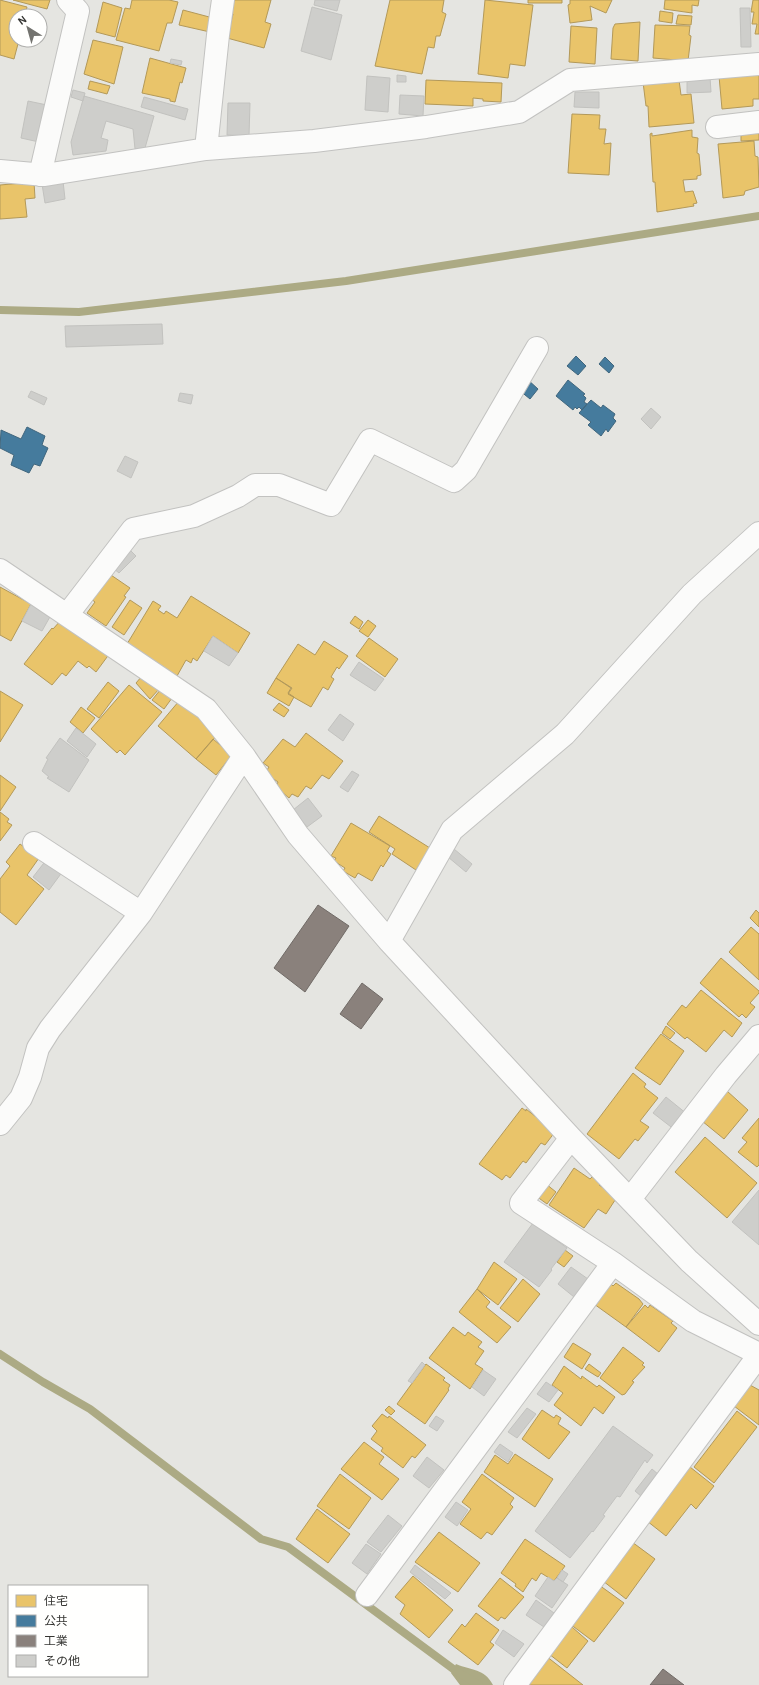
<svg xmlns="http://www.w3.org/2000/svg" width="759" height="1685" font-family="Karla,'Noto Sans JP',sans-serif">
<style>
.water{fill:#acaa84}
.homes{fill:#e9c46a;stroke:#b39959}
.public{fill:#457b9d;stroke:#40667d}
.industry{fill:#8a817c;stroke:#706a66}
.lines{fill:none;stroke-linecap:round;stroke-linejoin:round}
.stream{stroke:#acaa84;stroke-width:8}
.building{fill:#cececb;stroke:#c2c2bf}
.minor-casing{stroke:#c2c2c0;stroke-width:24}
.minor{stroke:#fbfbfa;stroke-width:22}
</style>
<rect width="100%" height="100%" fill="#e5e5e1"/>
<!-- water -->
<path class="water" d="M456,1664c16,7 28,4 37,21h-33l-9,-12z"/>
<!-- homes -->
<path class="homes" d="M0,0l27,7 -2,8 2,1h-11v24h3l-5,19 -14,-4z
M13,0h37l-3,9z
M132,0h37l9,2 -6,21h-5l-8,28 -43,-11 9,-32 5,1z
M233,0h38l-6,22 6,2 -7,24 -37,-10 6,-24 -3,-2z
M390,0h54l-2,12 4,2 -6,22h-4l-2,12 -6,-1 -6,27 -47,-8z
M485,0l48,5 -8,61 -15,-2 -2,14 -30,-4z
M528,0h34v3h-34z
M570,0h42l-6,13 -16,-7 2,14 -22,3 -2,-18 2,-1z
M665,0h34l-1,6 -6,-1v8l-28,-4z
M753,0h6v34h-4l2,-10h-5l2,-12h-3z
M103,2l19,6 -7,29 -19,-5z
M183,10l30,8 -3,14 -31,-7z
M660,11l13,2 -1,10 -13,-2z
M678,15l14,1 -1,9 -15,-1z
M640,22l-2,39 -27,-2 2,-31 2,-4z
M655,25l35,1 -1,9 2,1 -3,25 -35,-3z
M571,26l26,2 -2,36 -26,-2z
M93,40l30,7 -9,37 -30,-10z
M150,58l36,10 -4,15 -2,-1 -5,20 -5,-1v-2l-28,-6z
M759,72v27h-6v7l-31,3 -3,-33z
M426,80l76,3 -1,19 -18,-1v-2l-10,-1v8l-48,-2z
M679,80l2,15 10,-1 3,29 -45,4 -1,-21h-2l-3,-24z
M90,81l20,5 -3,8 -19,-5z
M572,114l28,1 -1,14h7l-2,15 7,-1 -2,32 -41,-2z
M759,129v11l-18,1v-10z
M692,130v7l6,1 -1,15 2,1 2,21 -4,1v3l-14,1 2,12 8,-1 4,12 -4,1 1,2 -37,6 -2,-30h-2l-3,-48 2,-1v3z
M754,141l1,15 3,1 1,30 -14,4 -1,4 -21,3 -5,-54z
M34,182l1,16 -10,1 2,18 -27,2v-34z
M108,573l22,15 -6,8 2,1 -20,29 -19,-13 8,-11 -5,-4z
M0,587l31,17 -20,37 -11,-6z
M191,596l59,37 -12,20 -25,-17 -16,25 -4,-3 -2,5 -5,-3 -9,16 -50,-32 26,-43 8,5 -3,4 6,4 2,-3 11,7z
M130,600l12,8 -18,27 -12,-8z
M355,616l8,6 -4,7 -9,-6z
M62,619l48,34 -14,19 -7,-6 -2,2 -9,-7 -12,15 -4,-3 -10,12 -28,-21 28,-36 1,1z
M368,620l8,6 -8,11 -9,-6z
M369,638l29,21 -13,18 -29,-21z
M324,641l24,15 -9,13 -2,-2 -6,10 3,2 -6,11 -5,-3 -12,20 -23,-13 4,-6 -16,-10 22,-34 17,11z
M142,676l18,12 -10,11 -14,-16z
M276,678l15,10 -3,5 6,4 -5,9 -22,-13z
M108,682l11,9 -20,27 -12,-9z
M129,685l33,27 -37,43 -5,-5 -3,3 -26,-24z
M161,689l11,9 -8,11 -12,-9z
M0,691l23,14 -23,37z
M179,701l39,33 -22,25 -38,-33z
M279,703l10,7 -5,7 -11,-7z
M81,707l14,11 -12,15 -13,-11z
M306,733l37,28 -14,18 -7,-4 -11,14 -5,-3 -8,11 -6,-3 -3,4 -13,-11 2,-5 -13,-9 4,-6 -6,-4 20,-24 12,8z
M213,739l19,16 -16,20 -20,-16z
M0,775l16,12 -16,24z
M0,812l9,7 -2,3 5,3 -12,16z
M379,816l51,32 -14,22 -24,-16 3,-5 -26,-17z
M351,823l39,23 -3,5 4,3 -8,13 -2,-2 -9,16 -14,-8 -3,5 -12,-7 2,-3 -11,-7 2,-3 -5,-2z
M20,844l19,14 -12,17 17,14 -28,36 -16,-13v-33l10,-13 -4,-4z
M756,910l3,3v14l-9,-9z
M751,927l8,7v46l-30,-28z
M721,958l38,33v2l-9,10 5,4 -9,11 -4,-4 -3,3 -39,-34z
M701,990l41,33 -10,14 -8,-7 -18,22 -19,-15 -2,2 -18,-15 15,-19 4,3z
M666,1026l9,7 -5,6 -8,-6z
M661,1034l23,17 -24,34 -25,-17z
M633,1073l13,11 -2,3 14,11 -18,23 9,6 -11,14 -3,-2 -16,20 -32,-25z
M727,1091l21,19 -24,29 -22,-18z
M522,1108l4,3v-2l29,23 -10,13 -4,-2 -15,20 -3,-2 -13,17 -4,-3 -4,5 -23,-16z
M759,1118v47l-2,2 -19,-15 9,-10 -5,-4z
M705,1137l52,46 -30,35 -52,-46z
M574,1168l16,11 2,-2 9,6 -2,2 18,12 -11,17 -8,-5 -14,19 -35,-23z
M546,1184l10,8 -9,12 -11,-8z
M565,1250l8,6 -9,11 -7,-5z
M494,1262l23,17 -19,26 -21,-16z
M523,1279l17,15 -22,28 -18,-14z
M610,1283l3,3 3,-3 23,16 4,5 -17,23 -32,-23z
M477,1289l13,13 -4,5 25,20 -14,16 -38,-31z
M645,1305l3,3 2,-3 23,16 -2,2 6,5 -18,24 -33,-25z
M453,1327l12,9 3,-4 14,10 -4,5 6,4 -9,13 8,5 -13,20 -41,-31z
M573,1343l18,11 -9,15 -18,-12z
M623,1347l21,16 -2,2 3,2 -13,14 2,1 -9,12 -3,1 -22,-17z
M426,1364l19,14 -2,2 7,5 -2,4 1,1 -24,34 -28,-20z
M589,1364l12,9 -3,4 -13,-8z
M564,1366l17,13 1,-3 15,11 2,-2 16,12 -12,17 -9,-7 -13,19 -27,-21 9,-12 -11,-8z
M750,1385l9,5v35l-25,-19z
M389,1406l6,5 -4,4 -6,-5z
M542,1410l12,8 2,-3 5,3 -3,6 12,8 -21,27 -27,-20z
M737,1411l20,16 -43,56 -20,-16z
M382,1414l6,4 1,-2 37,29 -11,13 -3,-2 -9,12 -22,-17 2,-3 -12,-9 6,-8 -5,-5z
M364,1442l20,15 -5,7 20,15 -17,21 -41,-31z
M515,1454l38,25 -18,28 -51,-35 11,-17 13,9z
M690,1467l24,19 -18,23 -5,-5 -25,32 -19,-15z
M340,1474l31,24 -22,31 -32,-23z
M482,1474l32,24 -4,6 3,3 -21,28 -5,-3 -6,7 -21,-15 11,-15 -9,-7z
M317,1509l33,25 -22,29 -32,-24z
M439,1532l41,31 -22,29 -43,-30z
M525,1539l40,27 -11,15 -13,-8 -5,8 -4,-3 -9,14 -8,-6 1,-2 -15,-11z
M632,1542l23,17 -29,40 -23,-18z
M413,1576l40,34 -24,28 -29,-24 5,-9 -10,-8z
M500,1578l24,19 -19,22 -4,-2 -3,4 -20,-15z
M599,1585l25,18 -30,39 -24,-18z
M476,1613l23,17 -9,12 4,3 -16,20 -30,-23 14,-18 3,3z
M572,1627l16,14 -21,27 -18,-14z
M546,1656l37,29h-59z"/>
<!-- public -->
<path class="public" d="M576,356l10,10 -8,9 -11,-9z
M605,357l9,9 -5,7 -10,-9z
M527,379l11,10 -8,10 -11,-9z
M568,380l17,14 -2,1 3,3 -2,4 3,2 -5,6 -3,-3 -2,2 -2,-2 -2,3 -17,-14z
M591,400l10,8 2,-3 12,9 -2,4 3,3 -8,11 -2,-3 -5,7 -13,-11 3,-3 -12,-9z
M27,427l18,9 -3,9 6,3 -8,18 -6,-2 -5,9 -18,-8 3,-10 -14,-7 1,-18 20,9z"/>
<!-- industry -->
<path class="industry" d="M318,905l31,21 -44,66 -31,-24z
M362,983l21,16 -22,30 -21,-15z
M663,1669l21,16h-34z"/>
<g class="lines">
<!-- stream -->
<path class="stream" d="M0,310l79,2 267,-31 413,-65
M0,1354l43,28 47,27 171,130 27,8 168,124 23,14"/>
</g>
<!-- building -->
<path class="building" d="M315,0h25l-3,11 -23,-6z
M312,7l30,8 -11,45 -30,-9z
M740,8h10l1,39h-10z
M171,59l11,2 -1,4 -11,-2z
M397,75l9,1v6h-9z
M367,76l23,2 -2,34 -23,-2z
M710,77l1,15 -24,1v-14z
M73,90l12,3 -2,8 -12,-4z
M575,92h24v16l-25,-1z
M400,95l24,1 -1,20 -24,-2z
M84,96l70,20 -9,32 -10,1 -2,-20 -27,-8 -5,17 7,2 -2,11 -33,4 -2,-13z
M144,97l44,12 -3,11 -44,-13z
M28,101l19,4 -8,37 -18,-4z
M228,103h22l-1,33 -22,-1z
M63,181l2,18 -20,4 -3,-19z
M162,324l1,20 -97,3 -1,-21z
M31,391l16,7 -3,7 -16,-8z
M180,393l13,2 -2,9 -13,-3z
M651,408l10,9 -10,12 -10,-10z
M125,456l13,6 -7,16 -14,-7z
M130,550l6,6 -17,17 -6,-5z
M31,604l20,11 -9,16 -20,-10z
M213,636l25,17 -9,13 -25,-15z
M359,662l25,17 -9,12 -25,-16z
M340,714l14,10 -11,17 -15,-11z
M76,728l20,16 -9,13 -20,-16z
M60,738l29,22 -20,32 -22,-14 2,-1 -7,-6 6,-12 -2,-1z
M352,771l7,4 -11,17 -8,-5z
M308,798l14,18 -15,11 -14,-17z
M454,849l18,15 -6,8 -18,-15z
M47,859l16,12 -14,19 -16,-13z
M666,1097l21,17 -12,16 -22,-17z
M759,1190v55l-27,-23z
M533,1223l34,25 -16,21 1,1 -13,17 -35,-25z
M571,1267l17,12 -14,18 -16,-13z
M422,1362l3,3 -13,18 -4,-2z
M483,1370l13,9 -12,17 -12,-9z
M546,1382l12,8 -9,12 -12,-8z
M527,1408l9,6 -19,24 -9,-6z
M436,1416l8,5 -7,10 -8,-5z
M613,1426l40,29 -6,8 -2,-3 -25,37 -3,-1 -14,19 2,1 -12,16 -1,-1 -22,27 -35,-27z
M500,1444l13,9 -5,9 -14,-10z
M427,1457l17,13 -15,18 -16,-12z
M652,1469l7,6 -17,22 -7,-6z
M456,1502l12,8 -11,16 -12,-9z
M388,1515l14,11 -21,26 -14,-10z
M366,1544l15,10 -14,20 -15,-11z
M415,1565l36,28 -6,6 -35,-27z
M562,1570l6,4 -5,8 -6,-4z
M548,1577l6,4 3,-3 11,7 -16,23 -17,-12z
M536,1600l18,13 -10,14 -18,-12z
M503,1630l21,14 -10,13 -19,-14z"/>
<g class="lines">
<!-- minor casing -->
<g class="minor-casing">
<path id="minor" d="M717,127l42,-5
M206,149l12,-114 5,-35
M0,171l45,4 161,-26 108,-8 112,-14 93,-15 51,-32 189,-16
M40,175l38,-164 -10,-11
M0,570l206,139 38,47 54,79 91,106 182,197 118,123 70,63
M67,615l66,-86 61,-13 44,-20 17,-11h24l52,20 39,-65 84,41 12,-11 71,-122
M34,843l107,70
M389,941l63,-111 113,-96 127,-140 67,-61
M0,1124l21,-26 9,-21 8,-29 12,-19 91,-116 103,-157
M571,1138l-50,65 92,60 80,58 66,33
M630,1199l96,-124 33,-39
M367,1595l246,-332
M515,1685l244,-330"/>
</g>
<!-- minor -->
<use href="#minor" class="minor"/>
</g>
<!-- legend -->
<rect x="8" y="1585" width="140" height="92" fill="#fffffe" stroke="#aeaeac"/>
<rect x="16" y="1595" width="20" height="12" fill="#e9c46a" stroke="#aeaeac"/>
<text x="44" y="1605" font-size="12" fill="#353532">住宅</text>
<rect x="16" y="1615" width="20" height="12" fill="#457b9d" stroke="#aeaeac"/>
<text x="44" y="1625" font-size="12" fill="#353532">公共</text>
<rect x="16" y="1635" width="20" height="12" fill="#8a817c" stroke="#aeaeac"/>
<text x="44" y="1645" font-size="12" fill="#353532">工業</text>
<rect x="16" y="1655" width="20" height="12" fill="#cececb" stroke="#aeaeac"/>
<text x="44" y="1665" font-size="12" fill="#353532">その他</text>
<!-- north arrow -->
<g transform="translate(28 28) rotate(323)"><circle r="19" fill="#fffffe" stroke="#aeaeac"/>
<path d="M0-3L7 15L0 10L-7 15Z" fill="#73736f"/>
<text y="-6" font-size="11" font-weight="bold" text-anchor="middle" fill="#353532">N</text>
</g>
</svg>
